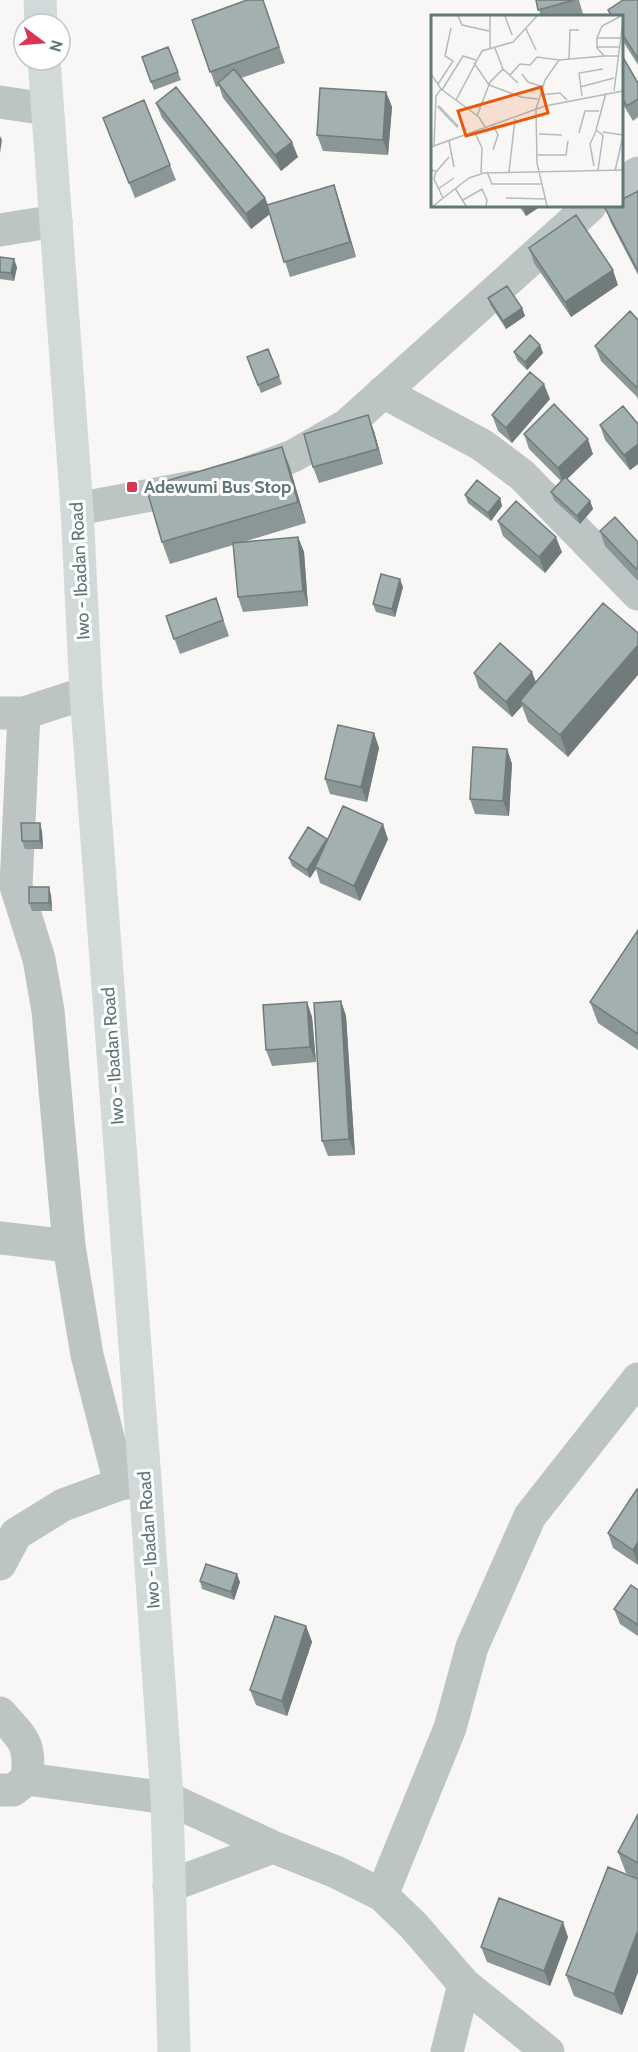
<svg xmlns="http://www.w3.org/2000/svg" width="638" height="2052" font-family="Cabin,sans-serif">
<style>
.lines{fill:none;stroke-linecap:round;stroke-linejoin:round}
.minor{stroke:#bcc4c4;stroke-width:33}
.major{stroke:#d2d9d9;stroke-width:33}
.wall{fill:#8b9797}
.shaded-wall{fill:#717b7b}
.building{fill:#a2b0b0;stroke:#717b7b;stroke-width:1.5}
.poi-dot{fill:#d73650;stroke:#fff;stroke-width:2}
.labels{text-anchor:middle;stroke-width:6;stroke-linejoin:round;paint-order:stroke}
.poi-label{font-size:18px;font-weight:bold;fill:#607878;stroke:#fff;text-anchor:start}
.street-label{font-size:18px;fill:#607878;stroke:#fff}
.inset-river{fill:none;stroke:#b4c4c3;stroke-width:3}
.inset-road{fill:none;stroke:#b2bcbc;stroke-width:1.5}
.view{fill:#e8590c;fill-opacity:0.15;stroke:#e8590c;stroke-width:3}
.inset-edge{fill:none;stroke:#607878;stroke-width:3}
</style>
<rect width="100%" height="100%" fill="#f8f7f5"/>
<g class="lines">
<!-- minor -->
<path class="minor" d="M0,102l47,7
M622,183l16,-10
M0,230l56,-9
M383,392l99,53 40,30 116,119
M245,474l48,-18 54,-31 243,-219
M77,509l116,-22
M0,713h24l62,-20
M24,713l-8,173 23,73 9,52 21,235 18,109 33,129
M0,1238l69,8
M0,1564l16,-30 47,-29 57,-21 21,-3
M0,1713c23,26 31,29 27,66l-14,11h-13
M27,1779l140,19 106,49 63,25 46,23 32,31 50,58 84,68
M169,1886l104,-39
M382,1895l68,-167 22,-81 58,-131 108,-137
M447,2052l17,-68"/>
<!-- major -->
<path class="major" d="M40,0l1,24
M44,60l33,449 9,184 59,787 22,318 7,254"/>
</g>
<!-- wall -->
<path class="wall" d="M263,0l22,63 -44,15 57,79 -17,14 -58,-73 -4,-12 -3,1 -24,-67z
M536,0h43l4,14 -8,2h-34z
M638,0v65l-17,-27v-22h-11l-2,-6z
M168,47l13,33 -27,10 -12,-33z
M621,54l17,29v34l-5,4 -12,-20z
M386,92l6,15 -4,48 -65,-4 -6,-16z
M156,103l109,95 3,7 71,-5 17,57 -66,20 -20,-63 -19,15 -89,-111z
M103,118l67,47 6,15 -41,18z
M638,191v84l-27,-52 -6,-15z
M519,206h22l-15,10z
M529,248l89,37 -47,32 -37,-54z
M0,257l17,10 -3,14 -14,-2z
M488,298l34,10 3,8 -19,13 -15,-23z
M638,320v80l-1,-3 -36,-36 -6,-15z
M540,345l3,8 -16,17 -10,-10 -3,-8z
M247,357l32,19 3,8 -21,9z
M550,399l-38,44 -14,-12 -6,-16z
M638,424v40l-8,6 -25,-30 -5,-15z
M374,431l9,33 -64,19 -6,-16z
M524,434l69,20 -26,25 23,22 3,8 -13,15 -26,-24 -3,-8 10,-11 -32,-32z
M282,447l8,21 16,55 -63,19 55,-5 6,15 4,54 -65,6 -5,-15 -5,-52 -63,19 -8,-22z
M465,495l35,3 2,8 -11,15 -23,-18z
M498,521l64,31 -17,21 -42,-37z
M600,531l38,11v39l-33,-35z
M403,587l-8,30 -19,-5 -3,-8z
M216,598l13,38 -49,18 -14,-38z
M603,603l-35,154 -40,-35 -6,-16 -10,11 -33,-29 -5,-15 62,9z
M374,733l5,15 -12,54 -37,-8 -5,-15z
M507,749l5,15 -3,52 -34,-2 -5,-15z
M42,831l1,18h-18l-3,-8z
M327,839h61l-28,62 -40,-18 -4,-14 -6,9 -18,-12 -3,-8z
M51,895l1,16h-20l-3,-8z
M638,930v120l-40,-27 -8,-21z
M341,1001l5,15 9,139 -27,1 -6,-15z
M307,1002l5,15 4,45 -44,4 -6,-16z
M638,1490v75l-25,-17 -5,-15z
M200,1581l40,1 -6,18 -32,-11z
M638,1590v46l-18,-12 -6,-15z
M306,1626l6,16 -25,74 -31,-11 -6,-15z
M638,1814v158l-16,43 -48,-19 -8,-21 68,-98 -8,-4 -8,-21z
M568,1937l-18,49 -63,-24 -6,-15z"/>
<!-- shaded-wall -->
<path class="shaded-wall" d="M386,92l6,15 -4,48 -5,-15z
M0,136l2,4 -2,13z
M292,142l6,15 -17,14 -6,-16z
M334,185l5,15 17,57 -6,-15z
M265,198l6,15 -20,16 -5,-15z
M523,206h18l-15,10z
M14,259l3,8 -3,14 -3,-8z
M613,270l5,15 -47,32 -6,-15z
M522,308l3,8 -19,13 -3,-8z
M540,345l3,8 -16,17 -2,-8z
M544,384l6,15 -38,44 -6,-15z
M368,415l6,16 9,33 -5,-15z
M588,439l5,15 -30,29 -5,-15z
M638,444v20l-8,6 -6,-15z
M282,447l8,21 16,55 -8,-21z
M500,498l2,8 -11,15 -3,-8z
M590,501l3,8 -13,15 -3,-8z
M298,537l6,15 4,54 -5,-15z
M556,537l6,15 -17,21 -6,-16z
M400,579l3,8 -8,30 -3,-8z
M638,645v30l-70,82 -8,-22z
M532,672l6,15 -18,14 2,5 -10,11 -6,-15z
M374,733l5,15 -12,54 -6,-15z
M507,749l5,15 -3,52 -6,-15z
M40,823l2,8 1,18 -3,-8z
M383,824l5,15 -28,62 -6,-15z
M327,839l3,8 -15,20 1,2 -6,9 -3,-8z
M49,887l2,8 1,16 -3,-8z
M341,1001l5,15 9,139 -6,-16z
M307,1002l5,15 4,45 -6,-15z
M638,1542v22l-5,-14z
M237,1574l3,8 -6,18 -3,-8z
M306,1626l6,16 -25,74 -5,-15z
M563,1922l5,15 -18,49 -6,-15z
M638,1930v42l-16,43 -8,-21z"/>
<!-- building -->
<path class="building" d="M247,0h16l16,47 -69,25 -18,-52z
M536,0h38l-36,10z
M623,0h15v59l-17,-27v-16h-9l-4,-6z
M168,47l10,25 -27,10 -9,-25z
M621,54l17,29v16l-11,7 -6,-10z
M234,69l58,73 -17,13 -57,-72z
M176,87l89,111 -19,16 -90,-111z
M320,88l66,4 -3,48 -66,-5z
M144,100l26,65 -41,18 -26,-65z
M334,185l16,57 -66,20 -17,-57z
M638,191v80l-33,-63 5,-2h11v-6z
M576,215l37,55 -48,32 -36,-54z
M0,257l14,2 -3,14 -11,-1z
M507,286l15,22 -19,13 -15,-23z
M630,311l8,9v65l-2,2 -41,-41z
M530,335l10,10 -15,17 -11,-10z
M268,349l11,27 -21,9 -11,-28z
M530,372l14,12 -38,44 -14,-13z
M554,404l34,35 -30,29 -34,-34z
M623,406l15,18v20l-14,11 -24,-30z
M368,415l10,34 -65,18 -9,-33z
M282,447l16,55 -136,40 -16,-55z
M565,477l25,24 -13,15 -26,-24z
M477,480l23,18 -12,15 -23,-18z
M516,501l40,36 -17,20 -41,-36z
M615,517l23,25v25l-2,2 -36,-38z
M298,537l5,54 -65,6 -5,-54z
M381,574l19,5 -8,30 -19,-5z
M216,598l7,22 -49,19 -8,-23z
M603,603l35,30v12l-78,90 -40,-34z
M500,643l32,29 -26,30 -32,-29z
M338,725l36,8 -13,54 -36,-8z
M473,747l34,2 -4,52 -33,-2z
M343,806l40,18 -29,62 -39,-19z
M21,823h19v18h-18z
M308,827l19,12 -20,31 -18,-12z
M29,887h20v16h-20z
M638,930v104l-48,-32z
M341,1001l8,138 -27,2 -8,-138z
M307,1002l3,45 -44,3 -3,-45z
M637,1489l1,1v52l-5,8 -25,-17z
M206,1564l31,10 -6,18 -31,-11z
M631,1585l7,5v35l-24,-16z
M275,1616l31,10 -24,75 -32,-11z
M638,1814v49l-20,-11z
M608,1867l30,12v51l-24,64 -48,-19z
M499,1898l64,24 -19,49 -63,-24z"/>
<!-- markers -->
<rect class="poi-dot" x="126" y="481" width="12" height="12" rx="3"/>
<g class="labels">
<!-- poi labels -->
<g class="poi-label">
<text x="144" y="493">Adewumi Bus Stop</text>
</g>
<!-- street labels -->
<g class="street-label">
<text transform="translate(80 571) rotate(-93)" y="6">Iwo - Ibadan Road</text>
<text transform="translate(113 1056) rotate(-94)" y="6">Iwo - Ibadan Road</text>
<text transform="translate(149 1540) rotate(-94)" y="6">Iwo - Ibadan Road</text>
</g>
</g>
<!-- overview -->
<g transform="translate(431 15)">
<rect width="192" height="192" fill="#f8f7f5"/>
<path class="inset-river" d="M7,91l20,21"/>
<path class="inset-road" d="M27,1l4,9 27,6M74,1l7,19M95,14l10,21M166,23h24M166,32h22M59,33v-32M188,41h-15l-7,-8v-10l5,-12 19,-10M138,44l1,-29h9M43,48l15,22 32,12 17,2M72,54l15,14M0,59l10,15 38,28 6,10M91,59l6,8 15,5M79,60l10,-11 10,1 7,-8 22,3 45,-4M7,69l15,-23 -8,-5 6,-28M149,72l34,-9M11,75l21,-34 13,4M183,76l9,-70M109,80l20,-2 7,7M151,81l-3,-23 24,-4M25,85l26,-49 31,-9 24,-26M46,101l13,-34 13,-13 -8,-21M62,110l5,10 -5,15M43,116l8,17 -1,25M172,117l20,3M148,118l6,-22h14M108,119l23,1M18,126l5,26M3,131l2,-50 5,-7M0,132l114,-41 78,-15M106,140h29l2,-14M163,151l-4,-22 6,-13M0,155l5,1 -2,8 9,19M167,155l5,-35 -7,-5 10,-37M184,156l8,-35M5,157l13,-15M56,157l5,12h49M78,157l6,-53M24,173l11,18M7,174l16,-11M75,183l39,1M32,185l19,-11 5,11 -1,6M2,191l36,-28 15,-5 139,-3M116,191l-10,-43 -1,-54 9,-29 14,-20"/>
<path class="view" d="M110,72l7,26 -82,23 -8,-25z"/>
<rect width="192" height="192" class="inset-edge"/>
</g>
<!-- north arrow -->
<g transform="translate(42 42) rotate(106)"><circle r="28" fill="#ffffff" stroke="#bfc9c9" stroke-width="1.5"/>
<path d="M0-4.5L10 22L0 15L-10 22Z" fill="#d73650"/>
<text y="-9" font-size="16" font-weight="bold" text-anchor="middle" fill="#607878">N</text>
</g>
</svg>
